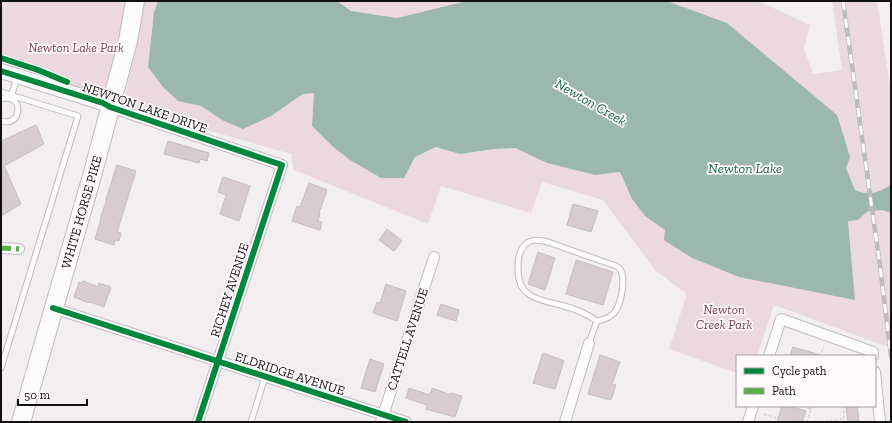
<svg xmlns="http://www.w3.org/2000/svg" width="892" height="423" font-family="'Zilla Slab',serif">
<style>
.green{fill:#ecd8df}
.water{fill:#9cb7ae}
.building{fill:#d7cdd1;stroke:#c2bec0}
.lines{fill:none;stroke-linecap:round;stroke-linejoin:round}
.lane-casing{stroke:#bfbbbd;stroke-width:7}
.street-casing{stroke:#bfbbbd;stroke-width:12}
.secondary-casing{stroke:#bfbbbd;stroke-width:16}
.highway-casing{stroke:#bfbbbd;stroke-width:20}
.path{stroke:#d5d4d5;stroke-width:1.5;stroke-dasharray:3 2;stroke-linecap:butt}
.lane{stroke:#fdfcfd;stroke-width:5}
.street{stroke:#fdfcfd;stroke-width:10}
.secondary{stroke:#fdfcfd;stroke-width:14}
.highway{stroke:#fdfcfd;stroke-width:18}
.rail-casing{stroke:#bdbcbc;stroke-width:4.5}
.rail{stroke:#fffbfc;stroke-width:3;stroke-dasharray:9;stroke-linecap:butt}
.quiet{stroke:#55b144;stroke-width:5;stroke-dasharray:10 5;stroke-linecap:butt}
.cycleway-casing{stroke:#fffbfc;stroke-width:8}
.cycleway{stroke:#00873e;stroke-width:6}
.labels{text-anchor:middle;stroke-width:3.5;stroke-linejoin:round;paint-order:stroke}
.park-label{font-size:13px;font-style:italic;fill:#763f56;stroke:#fffbfc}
.street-label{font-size:13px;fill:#131011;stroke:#fffbfc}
.water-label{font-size:14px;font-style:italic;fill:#176650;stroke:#fffbfc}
</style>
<rect width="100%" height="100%" fill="#f3eef0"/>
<!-- green -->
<path class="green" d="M1,1h134l-25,106 -109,-35z
M145,1h13l-4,11 -6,55 30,34 23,5 21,14 49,-4 32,-22 11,-1 -2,33 20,20 18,14 54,18 11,-21 21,-10 24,7 34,-5 21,-1 32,15 48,12 25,-3 12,27 13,17 20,14 190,69 -7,-78 10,-1 10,-9 14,-1 9,3v135l-117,-43 -17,51h-20v17l-68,-24 18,-55 -31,-23 -53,-71 -61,-18 -11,31 -90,-27 -13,38 -134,-54 -3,-16 -168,-48z
M337,1h130l-70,17 -46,-7z
M667,1h91l52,24 -6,23 9,26 29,-4 -10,-69h45l14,92v92c-14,8 -21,11 -36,5l-9,-22 -118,-145z"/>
<!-- water -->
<path class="water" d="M158,1h179l14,10 46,7 70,-17h200l60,22 110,92 13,42 -4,11 9,22c15,6 22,3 36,-5v28l-9,-3 -14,1 -10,9 -10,1 7,79 -116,-23 -47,-19 -28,-18 1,-10 -20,-14 -13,-17 -12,-27 -25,3 -48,-12 -32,-15 -21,1 -34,5 -24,-7 -21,10 -11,21h-23l-31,-18 -18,-14 -20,-20 2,-33 -11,1 -32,22 -28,13 -21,-9 -21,-14 -23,-5 -15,-14 -15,-20 6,-55z"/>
<!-- building -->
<path class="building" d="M36,125l8,19 -40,22 17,38 -20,12v-75z
M168,141l41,12 -2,8 -7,-2 -1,4 -35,-9z
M117,165l19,6 -19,61 4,1 -2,8 -4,-1 -1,5 -19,-6 6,-20h-1l7,-20h-1z
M223,177l27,9 -11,35 -19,-7 6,-19 -8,-3z
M309,183l18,7 -8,23h1l-2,8 4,1 -2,8 -28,-9 5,-15 3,1z
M573,204l25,7 -7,21 -24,-7z
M387,229l15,12 -8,10 -15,-11z
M538,252l17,6 -10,32 -17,-6z
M576,260l37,12 -10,33 -37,-11z
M83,281l15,6 1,-4 12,4 -7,20 -14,-5 -1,1 -15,-6 5,-15 3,1z
M386,284l20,7 -9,30 -24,-8 4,-11 3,1z
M441,304l18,6 -3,11 -19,-6z
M793,347l24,7v2h-27z
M543,353l21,8 -9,28 -22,-6z
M600,355l20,7 -8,22 4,1 -5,15 -23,-6z
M370,359l14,5 -9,28 -14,-4z
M409,388l21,7 2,-7 19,7v-2l11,3 -7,21 -29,-8 1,-4 -21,-7z
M782,406h8l16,5 -4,11h-25z
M846,406h11l2,15 -11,1z"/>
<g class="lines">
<!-- lane casing -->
<g class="lane-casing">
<path id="lane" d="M1,92l77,24 -77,252
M11,97l6,-20
M1,99c23,-7 22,29 0,22
M589,343l8,-22c7,-1 12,-3 17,-8 7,-8 13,-36 5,-45 -2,-2 -6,-3 -9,-4l-62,-22c-9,-2 -19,-4 -25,5 -5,7 -5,15 -5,23 0,29 24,30 46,36 12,3 23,8 33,15
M251,422l14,-45"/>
</g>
<!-- street casing -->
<g class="street-casing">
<path id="street" d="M110,107l172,58 -84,257
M1,248l18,1
M53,308l353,114
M769,356l12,-37 92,33v4
M875,372l5,50
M381,422l53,-165
M565,422l24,-79
M748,422l5,-16"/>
</g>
<!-- secondary casing -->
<g class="secondary-casing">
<path id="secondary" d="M1,71l102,32 7,4"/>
</g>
<!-- highway casing -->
<g class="highway-casing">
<path id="highway" d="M21,422l71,-246 36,-135 7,-40"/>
</g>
<!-- path -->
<path class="path" d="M1,58l8,2
M818,356l3,-3 3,-6
M803,406l8,3
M764,414l25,8
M807,422l5,-16
M825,422l2,-1 17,-2 -1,-13"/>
<!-- lane -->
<use href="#lane" class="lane"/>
<!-- street -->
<use href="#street" class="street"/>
<!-- secondary -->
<use href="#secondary" class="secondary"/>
<!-- highway -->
<use href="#highway" class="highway"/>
<!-- rail casing -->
<g class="rail-casing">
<path id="rail" d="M843,1l37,265 11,90"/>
</g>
<!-- rail -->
<use href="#rail" class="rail"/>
<!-- quiet -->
<path class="quiet" d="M1,248l18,1"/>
<!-- cycleway casing -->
<g class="cycleway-casing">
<path id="cycleway" d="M1,58l37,12 29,12
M1,71l102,32 7,4 172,58 -84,257
M53,308l353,114"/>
</g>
<!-- cycleway -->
<use href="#cycleway" class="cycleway"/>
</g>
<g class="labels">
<!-- park labels -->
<g class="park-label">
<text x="76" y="52">Newton Lake Park</text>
<text x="724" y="314">Newton<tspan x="724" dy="15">Creek Park</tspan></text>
</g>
<!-- street labels -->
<g class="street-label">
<text transform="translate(145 107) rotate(19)" y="5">NEWTON LAKE DRIVE</text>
<text transform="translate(81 212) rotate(-74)" y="5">WHITE HORSE PIKE</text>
<text transform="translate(229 290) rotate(-72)" y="5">RICHEY AVENUE</text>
<text transform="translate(407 339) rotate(-72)" y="5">CATTELL AVENUE</text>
<text transform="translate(290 373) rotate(18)" y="5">ELDRIDGE AVENUE</text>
</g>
<!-- water labels -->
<g class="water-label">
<text transform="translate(591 102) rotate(30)" y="5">Newton Creek</text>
<text x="745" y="173">Newton Lake</text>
</g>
</g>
<!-- border -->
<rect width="892" height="423" fill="none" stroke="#131011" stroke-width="4"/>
<!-- legend -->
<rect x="736" y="355" width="140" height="52" fill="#fffbfc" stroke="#a19d9e"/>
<rect x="744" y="368" width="20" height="6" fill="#00873e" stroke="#a19d9e"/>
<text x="772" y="375" font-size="12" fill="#131011">Cycle path</text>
<rect x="744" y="388" width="20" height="6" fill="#55b144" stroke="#a19d9e"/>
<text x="772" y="395" font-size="12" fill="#131011">Path</text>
<!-- scale -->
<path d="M18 399v6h69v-6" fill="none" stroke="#131011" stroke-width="2"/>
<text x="24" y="399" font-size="12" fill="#131011" stroke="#fffbfc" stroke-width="3" paint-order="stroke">50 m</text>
</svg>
